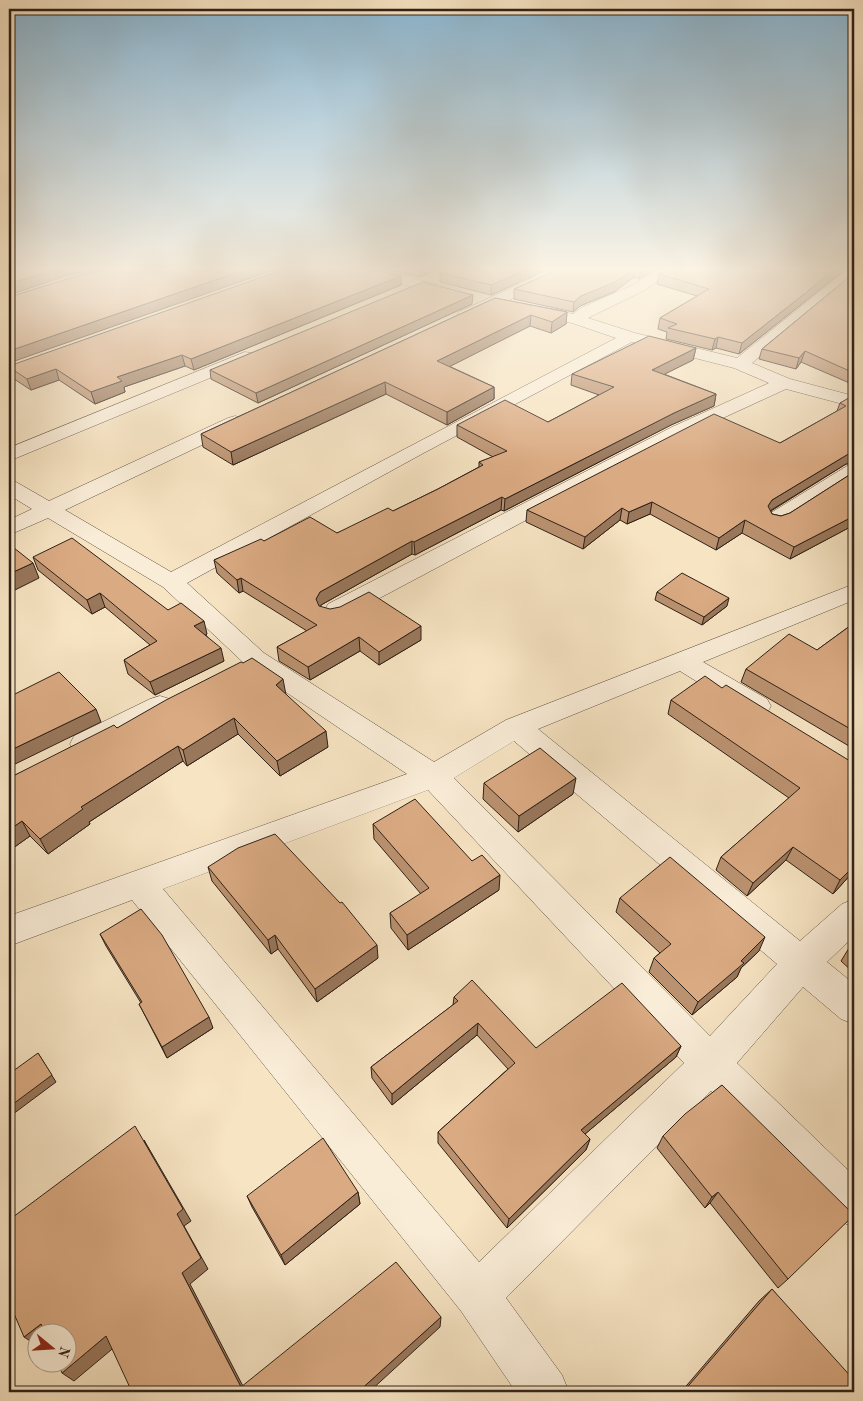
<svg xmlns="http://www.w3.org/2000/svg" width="863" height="1401" font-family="'Old Standard TT',serif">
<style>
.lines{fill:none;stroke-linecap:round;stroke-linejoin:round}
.street-casing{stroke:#605243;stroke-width:1}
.street{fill:#faedd8;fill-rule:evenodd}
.wall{fill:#bb9270;stroke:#2e2118}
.shaded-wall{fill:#99775b;stroke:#2e2118}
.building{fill:#daaa82;stroke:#2e2118}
</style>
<rect width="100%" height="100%" fill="#f7e4c3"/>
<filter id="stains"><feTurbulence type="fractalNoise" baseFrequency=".004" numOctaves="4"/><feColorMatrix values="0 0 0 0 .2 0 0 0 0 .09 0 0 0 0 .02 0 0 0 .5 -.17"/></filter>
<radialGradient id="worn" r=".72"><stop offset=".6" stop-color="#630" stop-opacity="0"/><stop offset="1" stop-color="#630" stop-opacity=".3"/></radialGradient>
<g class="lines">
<!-- street casing -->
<g class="street-casing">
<path id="street" d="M349,268h23l89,22 3,3 -3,3 -5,2 -105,-27z
M554,268h18l-2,3 -99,47h-12l-2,-3 2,-3z
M660,268h16l-31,22 -57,28 47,15 102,25 112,-90h5v10l-102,85 38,16 64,17v11l-68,-18 -100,46 -340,181 -9,2 -9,-2 -3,-6 3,-6 344,-177 97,-44 -35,-15 -102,-26 -212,113 -233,128 77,70 170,109 72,-42 348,-136v16l-151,62 64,37 4,7 -4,7 -10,3 -10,-3 -67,-42 -142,58 262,212 42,-37 12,-5v37l-27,26 27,22v40l-13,-5 -38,-32 -66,76 117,113v51l-15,-6 -128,-130 -205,207 56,77 7,17h-53l-55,-81 -329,-411 -123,46v-30l398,-142 -161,-109 -83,-78 -115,-69 -39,17v-15l23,-11 -23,-14v-15l7,2 33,19 179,-83 7,-2 7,2 3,4 -3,4 -177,84 106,62 445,-234 -44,-15 -48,-10 -2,-3 2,-3 6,-2 43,9 8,-6 54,-24zM514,741l263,223 -67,72 -256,-258zM428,790l256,273 -205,199 -316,-373z
M245,352l6,1 3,4 -3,4 -242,100v-13z
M854,464v15l-69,45 -8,2 -8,-2 -3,-5 3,-5 78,-48z
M160,696l10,3 4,7 -4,7 -76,39 -10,3 -10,-3 -4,-8 4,-8 76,-37z"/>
</g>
<!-- street -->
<use href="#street" class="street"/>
</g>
<!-- wall -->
<path class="wall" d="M379,268h61l-20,9z
M550,268l-59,27 -51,-13v-9z
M562,268h95l-18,11 -5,-2 -20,15 -34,14 -7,6 -59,-13v-10z
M847,268l-108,86 -23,-6 -4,2 -46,-11 1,-7 -9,-3 2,-11 37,-22 -40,-12 2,-10z
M854,273v112l-53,-23 -5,7 -37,-10 3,-10z
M401,285l-207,85 -9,-4 -61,21 1,5 -30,12 -36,-24 -28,10 -20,-13 -2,-7v-4z
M495,298l72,14 -1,12 -15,9 -21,-7 -81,40 45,21v12l-47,26 -61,-31 -153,71 -30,-18 -2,-13z
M472,304l-214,99 -47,-24 -1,-9z
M696,348l-3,12 -29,14 52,20 -2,12 -43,19 -167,86 -3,-1 -86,45 -3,-1 -91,51 -1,2 101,33 -42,25 -19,-14 -50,29 -31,-19 -2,-14 30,-16 -64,-40 -4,2 -22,-20 -3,-13 50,-19 73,-8 56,-22 45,-22 41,-22v-5l14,-5 -36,-20v-12l91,-3 51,-27 -28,-10 1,-11z
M854,396v67l-8,1 -75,47 1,3 9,2 9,-3 64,-41v53l-64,34 -48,-26 -26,17 -66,-36 -23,10 -7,-4 -37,29 -57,-27 1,-12 253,-67 57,-32 3,-8z
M33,557l135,53 39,24 -1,1 18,26 -69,34 -27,-21 -4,-14 26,-15 -45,-38 -13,7 -54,-44z
M657,592l70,14 -25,19 -47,-25z
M854,623v126l-113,-67 5,-13 71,-19z
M286,694l42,53 -48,29 -42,-42 -51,32 -4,-5 -94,61 1,2 -42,30 -18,-18 -21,15 4,-75 104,-48z
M671,700l183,62v109l-21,23 -47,-34 -39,36 -31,-26 5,-13 68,-59 -121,-84z
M484,783l89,11 -55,38 -35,-33z
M373,824l99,37 27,29 -91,60 -17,-22 -1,-15 31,-19 -47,-55z
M208,867l170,91 -61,44 -39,-53 -7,5 -59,-73z
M620,898l139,53 -18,17 -4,9 -45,38 -43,-43 5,-14 6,-5 -44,-41z
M100,934l113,94 -46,30 -28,-54 2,-1 -35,-57z
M854,943v30l-13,-12 8,-13z
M454,997l82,51 145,-2 -5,11 -91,77 5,5 -4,11 -79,78 -69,-85v-11l70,-63 -31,-34 -85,70 -20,-27 -1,-11 82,-62z
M722,1085l66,194 -10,9 -68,-85 -5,5 -48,-60 6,-12z
M358,1192l2,12 -75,61 -33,-58 -5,-11z
M772,1289l82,103h-173l78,-91z"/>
<!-- shaded-wall -->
<path class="shaded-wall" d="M60,268h48l-39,7 -60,20v-11z
M250,268h29l-270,95v-12z
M420,268h20l-20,9z
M530,268h20l-59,27v-10z
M636,268l-2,9 -20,15 -34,14 -7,6 1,-10 7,-6z
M643,268h14l-18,11 2,-10z
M837,268h10l-108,86 3,-11z
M401,276v9l-207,85 -3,-11z
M473,295l-1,9 -214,99 -2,-10z
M567,312l-1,12 -15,9 1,-11z
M531,315l-1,11 -93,47v-12z
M718,337l-2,11 -4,2 3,-11z
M696,348l-3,12 -44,22 3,-12z
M805,351l-4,11 -5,7 3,-11z
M182,355l3,11 -61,21 1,5 -30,12 -4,-12 26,-15z
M56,369l3,11 -28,10 -4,-11z
M385,382l1,12 -153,71 -2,-13z
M494,387v12l-47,26v-13z
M716,394l-2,12 -43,19 -167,86 1,-12 169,-86z
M854,452v11l-8,1 -78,48v-6l4,-6 78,-47z
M502,497l-1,13 -86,45 -1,-13z
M652,502l-2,12 -23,10 2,-12z
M622,508l-2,12 -37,29 2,-12z
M854,516v9l-64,34 4,-12z
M745,520l-3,13 -26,17 3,-12z
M412,541v13l-91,51 -4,7 -1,-13 4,-7z
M33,563l6,15 -30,15v-19z
M241,578l2,13 -4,2 -2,-13z
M100,593l5,14 -13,7 -5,-14z
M729,598l-2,8 -25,19 2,-8z
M204,621l3,13 -9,6 -4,-14z
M421,626v14l-42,25v-13z
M359,637l1,14 -50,29 -2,-13z
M221,648l3,13 -69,34 -5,-13z
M283,679l3,16 -10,-10z
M96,709l5,13 -92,45v-16z
M234,718l4,16 -51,32 -4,-16z
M326,731l2,16 -48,29 -3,-15z
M178,746l5,15 -94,61 1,2 -42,30 -8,-15 41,-32z
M576,778l-3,16 -55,38 1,-16z
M22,821l8,15 -21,15v-21z
M793,847l-7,13 -39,36 6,-13z
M854,866v5l-21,23 7,-14z
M500,875l-1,15 -91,60 -1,-15z
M275,935l3,14 -7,5 -3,-14z
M765,937l-6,14 -18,17 -4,9 -45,38 6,-13z
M377,945l1,13 -61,44 -2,-13z
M209,1017l4,11 -46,30 -5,-11z
M478,1023l-1,12 -85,70v-11z
M681,1046l-5,11 -98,83 3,-10z
M38,1053l18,29 -47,35v-10z
M590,1139l-4,11 -79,78 2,-9z
M144,1140l47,81 -7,5 24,43 -18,15 56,108 -5,-5 -59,-114 -5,-59z
M358,1192l2,12 -75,61 -4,-10z
M718,1192l-8,11 -5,5 7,-11z
M441,1317l-1,10 -71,65h-11z
M41,1324l12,9 -15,1v12l-14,-9z
M106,1336l11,9 -43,36 -12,-8z"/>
<!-- building -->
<path class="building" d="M9,268h51l-51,16z
M116,268h134l-241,83v-54l68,-21z
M288,268h80l33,8 -210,83 -9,-4 -65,22 5,4 -31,11 -35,-23 -29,10 -18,-12v-1z
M450,268h80l-39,17 -51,-12z
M562,268h81l-2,1 -5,-1 -21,14 -34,14 -7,6 -60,-13z
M669,268h168l-95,75 -24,-6 -3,2 -47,-11 9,-4 -17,-6 49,-29 -50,-15z
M854,273v100l-49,-22 -6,7 -37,-9z
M423,282l50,13 -217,98 -46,-23z
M495,298l72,14 -15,10 -21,-7 -94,46 57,26 -47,25 -62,-30 -154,70 -30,-18z
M649,336l47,12 -44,22 64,24 -42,19 -169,86 -3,-2 -88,45 -2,-1 -92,51 -4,7 3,7 11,3 10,-2 29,-15 52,34 -42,26 -20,-15 -51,30 -31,-20 40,-22 -76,-47 -4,2 -23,-20 47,-21 3,2 46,-24 27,16 51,-25 5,3 45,-22 45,-24 -4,-3 28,-11 -50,-26 48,-25 43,22 66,-35 -42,-13z
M852,396h2v56l-4,1 -78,47 -4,6 4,8 9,2 9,-3 64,-41v44l-60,31 -49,-27 -26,18 -67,-36 -23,10 -7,-4 -37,29 -58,-27 187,-96 66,29 66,-37 -6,-3z
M72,538l96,72 13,-7 23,18 -10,5 27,22 -71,34 -26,-22 33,-19 -57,-48 -13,7 -54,-43z
M9,544l24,19 -24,11z
M682,573l47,25 -25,19 -47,-25z
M854,623v108l-108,-62 43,-35 28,16z
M252,658l31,21 -7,6 50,46 -49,30 -43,-43 -51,32 -5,-4 -97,61 2,2 -43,30 -18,-18 -13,9v-53l4,-1 101,-51 3,3 49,-28 75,-38 2,1z
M59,672l37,37 -87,42v-54z
M705,676l17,12 4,-3 124,76 4,1v104l-14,14 -47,-33 -40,36 -32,-26 79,-69 -129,-88z
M540,748l36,30 -57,38 -35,-33z
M415,799l57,62 10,-6 18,20 -93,60 -17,-22 39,-25 -56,-64z
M275,834l65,69 2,-1 35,43 -62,44 -40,-54 -7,5 -60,-73 30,-19z
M670,857l95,80 -24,24 3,2 -46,39 -44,-44 17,-14 -51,-46z
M141,909l21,26 47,82 -47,30 -23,-43 3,-2 -42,-68z
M854,943v10l-5,-5z
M472,980l64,68 86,-65 59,63 -100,84 9,9 -81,80 -71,-87 77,-69 -37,-40 -86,71 -21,-27 87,-66 -4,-4z
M38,1053l14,22 -43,32v-33z
M722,1085l132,130 -66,64 -70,-87 -6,5 -49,-61 22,-22z
M135,1126l48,83 -6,5 24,44 -19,15 59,114 155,-125 45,55 -83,75h-226l-26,-56 -44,37 -4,-9h10v-30h-23l-4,-10 -17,13 -15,-35v-82z
M323,1138l35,54 -77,63 -34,-59z
M772,1289l82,91v12h-171z"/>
<!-- sky -->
<linearGradient id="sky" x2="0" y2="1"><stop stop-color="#8ab8d5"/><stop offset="0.58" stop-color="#fbf3e4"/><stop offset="1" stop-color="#fbf3e4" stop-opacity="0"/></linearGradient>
<rect width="863" height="464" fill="url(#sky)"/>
<!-- margin -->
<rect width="863" height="1401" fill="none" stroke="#f7e4c3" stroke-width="30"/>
<rect x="10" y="10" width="843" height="1381" fill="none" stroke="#2e2118" stroke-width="2.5"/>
<rect x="15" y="15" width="833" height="1371" fill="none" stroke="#2e2118"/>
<!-- north arrow -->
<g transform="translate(52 1348) rotate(108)"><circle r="24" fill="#faedd8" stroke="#a89b8b"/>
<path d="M0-4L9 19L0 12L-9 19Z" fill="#8f2418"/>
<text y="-8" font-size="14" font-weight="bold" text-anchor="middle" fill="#2e2118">N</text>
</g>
<rect width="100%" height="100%" filter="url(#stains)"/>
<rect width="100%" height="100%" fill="url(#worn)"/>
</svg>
